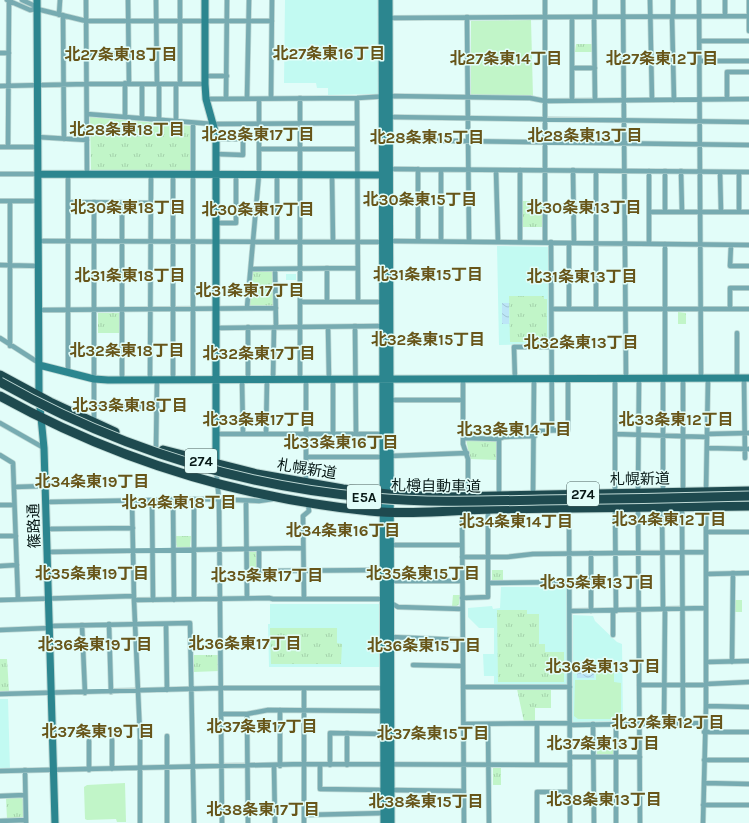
<svg xmlns="http://www.w3.org/2000/svg" width="749" height="823" font-family="Karla,'Noto Sans JP',sans-serif">
<style>
.built{fill:#c2faf2}
.green{fill:#c1f5c8}
.park{fill:url(#park-tufts)}
.water{fill:url(#water-waves)}
.lines{fill:none;stroke-linecap:round;stroke-linejoin:round}
.street-casing{stroke:#bfd9d5;stroke-width:6}
.secondary-casing{stroke:#bfd9d5;stroke-width:9}
.highway-casing{stroke:#bfd9d5;stroke-width:11}
.street{stroke:#77abb1;stroke-width:4.5}
.secondary{stroke:#2c868f;stroke-width:7}
.highway{stroke:#1e4a4f;stroke-width:9}
.highway-bridge-casing{stroke:#bfd9d5;stroke-width:11;stroke-linecap:butt}
.highway-bridge{stroke:#1e4a4f;stroke-width:9}
.labels{text-anchor:middle;stroke-width:3;stroke-linejoin:round;paint-order:stroke}
.shield{fill:#e2fdf9;stroke:#495d5b;stroke-width:1}
.shield-label{font-size:14px;font-weight:bold;fill:#081917}
.street-label{font-size:15px;fill:#081917;stroke:#e2fdf9}
.neighbourhood-label{font-size:16px;font-weight:bold;fill:#675519;stroke:#e2fdf9}
</style>
<defs>
<pattern id="park-tufts" width="24" height="20" patternUnits="userSpaceOnUse"><rect width="24" height="20" fill="#c1f5c8"/><path d="M3 7l-1-3M5 7V3M7 7l1-3M15 17l-1-3M17 17v-4M19 17l1-3" fill="none" stroke="#a4d1ab"/></pattern>
<pattern id="water-waves" width="16" height="10" patternUnits="userSpaceOnUse"><rect width="16" height="10" fill="#bce6f7"/><path d="M0 5q4-4 8 0t8 0" fill="none" stroke="#a0c5d3"/></pattern>
</defs>
<rect width="100%" height="100%" fill="#e2fdf9"/>
<!-- built -->
<path class="built" d="M285,0h94l-1,94 -50,1v-7h-11l-1,-5h-32z
M497,246l53,1v97l-51,1z
M286,274h10v6h-10z
M501,587h66v98l-73,-1v-8h-10l-1,-22h11v-26h-15l-11,-11v-9l24,-2 1,3 7,-1z
M270,604h110v63h-111l-1,-43h2z
M573,615l20,1 2,5 22,21 5,2 1,77 -50,1z
M0,699h8l2,71h-10z"/>
<!-- green -->
<path class="green" d="M531,20l2,77 -62,-1v-75z
M596,673h18v9l7,1v36h-43l-4,-3 1,-36h21z
M125,783l1,39h-9l-1,-3 -29,1 -2,-1 -1,-32 3,-2z"/>
<!-- park -->
<path class="park" d="M576,44h16v8h-17z
M90,117l102,9 -2,47 -99,-1z
M523,201h20v26h-20z
M274,270l1,35 -2,1h-24l3,-35z
M509,296h35v3h3v43h-37z
M678,312l8,1v11h-8z
M98,313h21v20h-21z
M466,439h31v21l-27,-1z
M175,536h16l-1,12h-13z
M249,552h9v19h-9z
M492,570h11v11h-11z
M453,595h7l-1,9 -2,2h-5z
M735,600h7v12h-7z
M497,610h30v4h12v30h6v8h19v30h-66z
M270,628h67v15l5,1 -1,20h-70z
M194,655h25v16l-25,1z
M0,659h7l2,32h-9z
M517,689h34v19h-16v14h-11z
M597,746l18,1 -1,8h-17z
M493,768h8v17h-8z
M20,797l3,2 1,18 -17,2 -1,-21z"/>
<!-- water -->
<path class="water" d="M502,303h7v21h-7z
M577,672h17v6h-17z"/>
<g class="lines">
<!-- street casing -->
<g class="street-casing">
<path id="street" d="M7,0l23,10 7,-1 49,12h186
M22,0l11,5 4,4
M86,0l1,174
M128,0l1,84
M156,0l1,84
M180,0v84
M595,0v17
M623,0l3,379
M650,0l2,100
M673,0v16
M699,0l2,379
M725,0v16
M749,0v31
M59,15l1,-15
M63,15l1,124
M672,16l2,84
M467,17l2,224
M572,17v83
M594,17l1,83
M387,18l362,-2
M700,41h49
M0,53h9
M87,54h42
M700,61h49
M572,68h23
M205,76h22
M159,84v36
M0,86l87,-2h118
M271,98l1,-98
M300,98v281
M357,98l1,204
M206,99l151,-1 32,-2 141,2 15,3 204,-2
M226,99l1,-99
M247,99l2,-99
M727,99v-27h22
M87,114l126,10 144,-1
M125,117v-34
M389,117l360,5
M142,118v-34
M176,121v-37
M37,137l50,3
M389,140l360,5
M0,147h38
M8,147l1,-146
M259,149h98
M216,154l27,1v-16h-27
M387,169l362,3
M496,170l2,72
M573,170l1,73
M596,171v138
M665,171v41
M681,171l1,41
M720,172l1,40
M739,172v40
M0,174h38
M68,174v198
M173,174v206
M277,174v68
M332,175l1,67
M0,201h38
M10,201v145
M68,202l83,1
M94,202v221
M122,203v177
M649,212h100
M215,223h21v-49
M39,241l344,1
M389,241l360,4
M418,241v-72
M441,241v-71
M520,242v-72
M545,242v-242
M551,242l1,188
M649,244v-73
M731,245l-1,21h19
M0,265l39,1
M327,268v34
M251,269l106,-1
M275,269l1,58
M301,302h82
M247,308l12,-134v-75
M552,309h197
M569,309v-66
M730,309v-21h19
M39,310l237,-2
M355,326l1,108
M248,327v53
M328,327l1,53
M216,328l167,-2
M737,333v46
M0,338l39,25
M744,378l1,80
M306,379v104
M463,379v65l5,15v37
M515,379l-1,-32h38
M665,379v-135
M150,380l1,-206
M193,380v-257
M242,380l1,54
M273,380l1,-53
M333,380v54
M389,400h74
M94,407h63
M0,423l44,25
M535,431l33,-1v-51
M216,434h167
M266,434l1,-54
M615,434l92,3
M707,434l42,-1
M463,438l36,1 5,-2 31,-1
M499,439v56
M156,448l1,-68
M707,448l42,1
M0,455l13,8 5,136
M390,456l77,-3
M306,457h77
M216,469l3,31 3,323
M14,487l32,-1
M706,492l2,-113
M638,493l1,-114
M663,493v-114
M683,493v-114
M615,494v-115
M533,495l1,-116
M194,499v100
M152,500l1,100
M173,500l1,100
M132,501l2,99 6,136v87
M246,501l1,97
M46,502l166,-3 47,2 14,-2
M0,505h14
M638,507l2,316
M662,507l1,102
M682,507l1,216
M569,508l1,315
M615,508l1,103
M488,509v74
M462,510l2,313
M47,529l86,-1
M707,532h42
M0,536h16
M390,545h72
M259,549v22l124,-1
M48,552l255,-4
M591,553v58
M462,557h45l26,-3 173,-2
M0,566l17,-1
M707,574l42,-1
M391,581h71
M462,598l26,-1v-14l81,-1
M304,599l-1,-83 6,-5 -1,-8
M0,600l134,-4
M134,600l135,-2 4,1h111l14,8 64,2
M570,611l136,-3
M613,611v24
M109,624l2,68
M166,624l1,66
M82,625l3,68
M50,626l140,-3 4,200
M0,630l50,-2
M391,637l71,3
M706,662l43,-1
M732,662l1,-89
M413,665l50,1
M706,684l43,-2
M639,685h67
M463,687h107
M304,688v135
M0,694l222,-6h163
M706,706l43,1
M280,710v56
M222,714h25l21,-4 116,1
M247,714l1,109
M664,723l1,-114
M464,724l106,-1
M488,724l1,99
M537,724v41
M593,724l1,99
M570,725l135,-2
M704,732h45
M89,741v29
M570,757h70
M704,760h45
M320,765v24l65,1
M330,765v-32l55,1
M347,765v-32
M274,766l1,57
M112,769v-29
M25,770l1,53
M0,771l303,-7 267,1
M704,783l45,1
M391,790l73,1
M0,796l25,-1
M703,805h46
M304,815l82,-2
M0,821l26,-1
M167,823v-87
M537,823v-31h33
M616,823v-99
M703,823l3,-117v-199"/>
</g>
<!-- secondary casing -->
<g class="secondary-casing">
<path id="secondary" d="M37,0l2,397 5,51 11,375
M205,0v84l1,15 10,36v329
M382,0l2,823
M389,0l2,823
M38,174l349,1
M39,365l55,14 14,1 641,-2"/>
</g>
<!-- highway casing -->
<g class="highway-casing">
<path id="highway" d="M0,375l50,27 65,30
M0,396c114,63 240,102 370,115 41,4 83,-1 124,-2 85,-1 170,-2 255,-3
M163,450l94,24 86,15 54,6 52,2 300,-6"/>
</g>
<!-- street -->
<use href="#street" class="street"/>
<!-- secondary -->
<use href="#secondary" class="secondary"/>
<!-- highway -->
<use href="#highway" class="highway"/>
<!-- highway-bridge casing -->
<g class="highway-bridge-casing">
<path id="highway-bridge" d="M0,382c115,65 242,105 374,116 55,5 111,3 166,2 70,-1 139,-2 209,-4"/>
</g>
<!-- highway-bridge -->
<use href="#highway-bridge" class="highway-bridge"/>
</g>
<g class="labels">
<!-- shield labels -->
<g class="shield">
<rect x="185" y="449" width="32" height="24" rx="3"/>
<rect x="567" y="482" width="32" height="24" rx="3"/>
<rect x="347" y="485" width="34" height="24" rx="3"/>
</g>
<g class="shield-label">
<text x="201" y="466">274</text>
<text x="583" y="499">274</text>
<text x="364" y="502">E5A</text>
</g>
<!-- street labels -->
<g class="street-label">
<text transform="translate(307 469) rotate(9)" y="5">札幌新道</text>
<text transform="translate(640 479) rotate(-1)" y="5">札幌新道</text>
<text transform="translate(436 486) rotate(1)" y="5">札樽自動車道</text>
<text transform="translate(34 526) rotate(-92)" y="5">篠路通</text>
</g>
<!-- neighbourhood labels -->
<g class="neighbourhood-label">
<text x="329" y="59">北27条東16丁目</text>
<text x="121" y="60">北27条東18丁目</text>
<text x="506" y="64">北27条東14丁目</text>
<text x="662" y="64">北27条東12丁目</text>
<text x="127" y="135">北28条東18丁目</text>
<text x="258" y="140">北28条東17丁目</text>
<text x="585" y="141">北28条東13丁目</text>
<text x="427" y="143">北28条東15丁目</text>
<text x="420" y="205">北30条東15丁目</text>
<text x="128" y="213">北30条東18丁目</text>
<text x="584" y="213">北30条東13丁目</text>
<text x="258" y="215">北30条東17丁目</text>
<text x="428" y="280">北31条東15丁目</text>
<text x="130" y="281">北31条東18丁目</text>
<text x="582" y="282">北31条東13丁目</text>
<text x="250" y="296">北31条東17丁目</text>
<text x="428" y="345">北32条東15丁目</text>
<text x="581" y="348">北32条東13丁目</text>
<text x="127" y="356">北32条東18丁目</text>
<text x="259" y="359">北32条東17丁目</text>
<text x="130" y="411">北33条東18丁目</text>
<text x="259" y="425">北33条東17丁目</text>
<text x="676" y="425">北33条東12丁目</text>
<text x="514" y="435">北33条東14丁目</text>
<text x="341" y="448">北33条東16丁目</text>
<text x="92" y="487">北34条東19丁目</text>
<text x="179" y="508">北34条東18丁目</text>
<text x="669" y="525">北34条東12丁目</text>
<text x="516" y="527">北34条東14丁目</text>
<text x="343" y="536">北34条東16丁目</text>
<text x="92" y="579">北35条東19丁目</text>
<text x="423" y="579">北35条東15丁目</text>
<text x="267" y="581">北35条東17丁目</text>
<text x="597" y="588">北35条東13丁目</text>
<text x="245" y="649">北36条東17丁目</text>
<text x="95" y="650">北36条東19丁目</text>
<text x="424" y="651">北36条東15丁目</text>
<text x="603" y="672">北36条東13丁目</text>
<text x="668" y="728">北37条東12丁目</text>
<text x="262" y="732">北37条東17丁目</text>
<text x="98" y="737">北37条東19丁目</text>
<text x="433" y="739">北37条東15丁目</text>
<text x="603" y="749">北37条東13丁目</text>
<text x="604" y="805">北38条東13丁目</text>
<text x="426" y="807">北38条東15丁目</text>
<text x="263" y="815">北38条東17丁目</text>
</g>
</g>
</svg>
